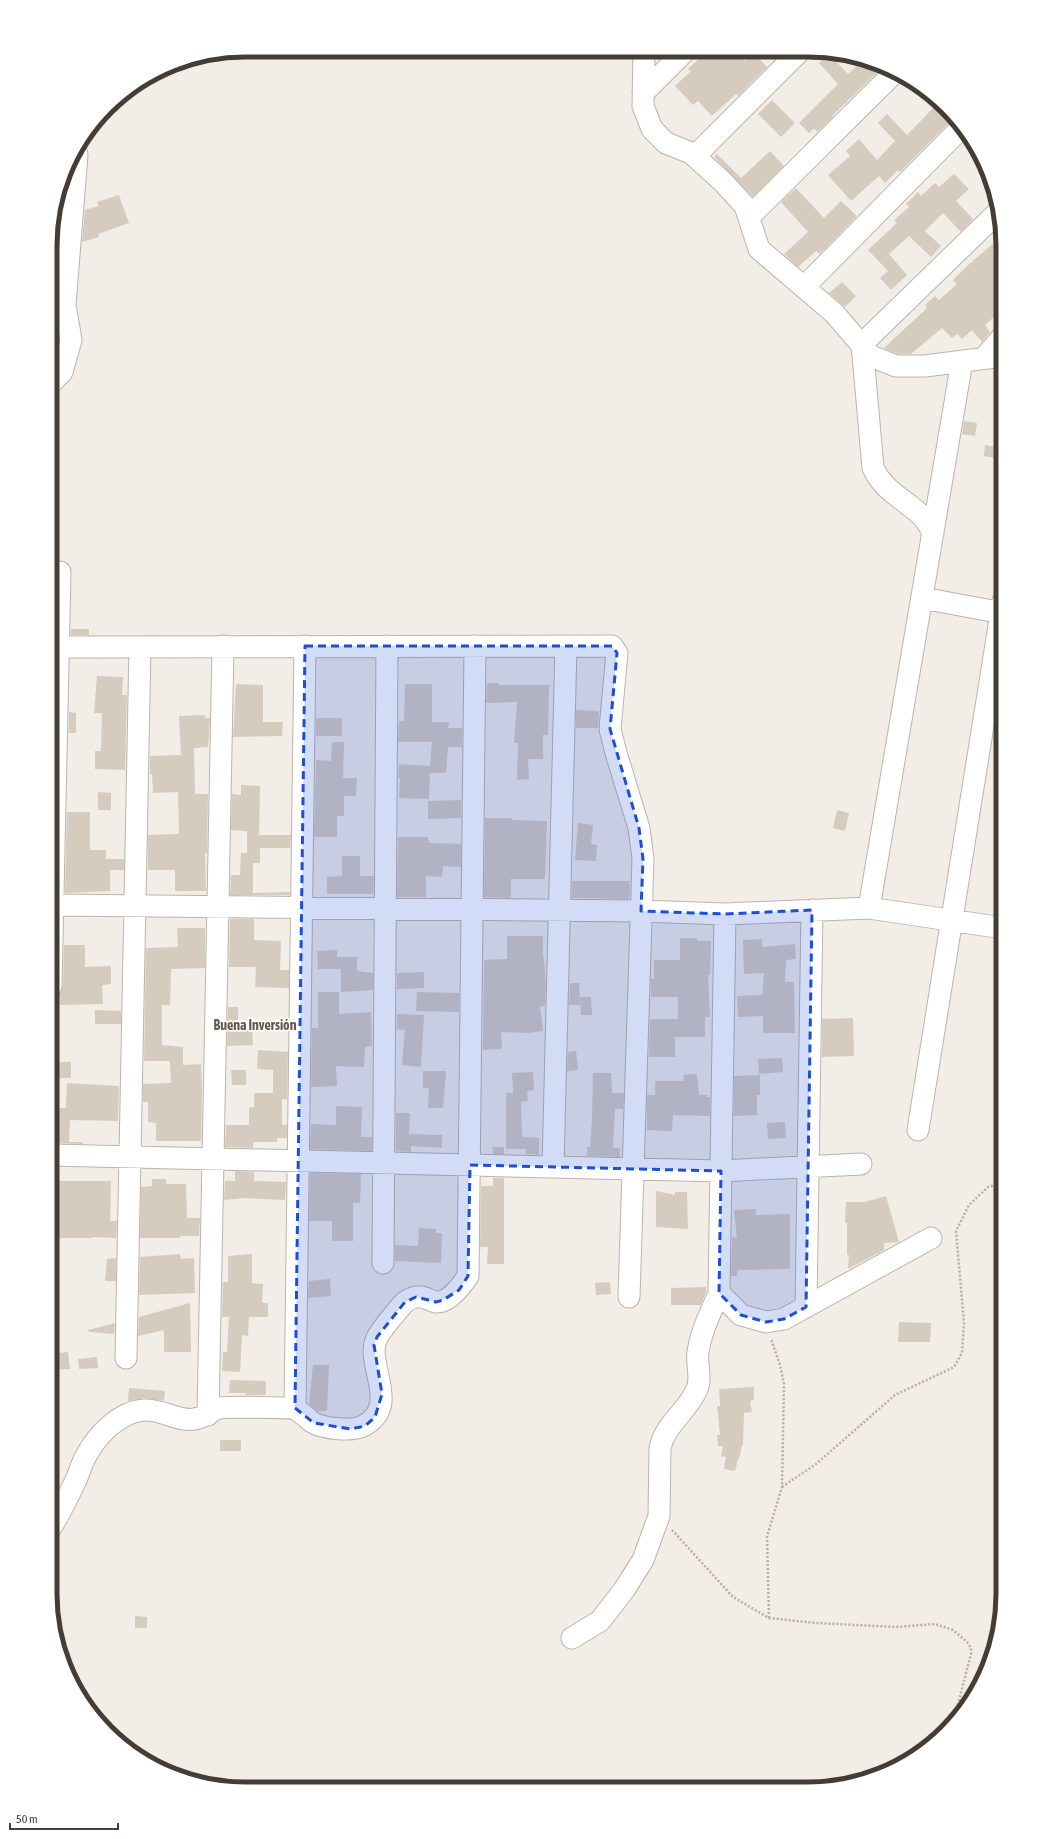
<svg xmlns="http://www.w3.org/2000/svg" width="1053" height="1839" font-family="'Asap Condensed',sans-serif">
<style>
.building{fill:#d6cbbf}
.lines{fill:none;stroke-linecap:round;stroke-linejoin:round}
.minor-casing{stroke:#bdb4a9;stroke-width:23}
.path{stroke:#bdae9b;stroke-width:2.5;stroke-dasharray:2 2;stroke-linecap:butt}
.minor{stroke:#fff;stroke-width:21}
.marked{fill:#1d4ed8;fill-opacity:0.2;stroke:#1d4ed8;stroke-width:3;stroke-dasharray:8 5;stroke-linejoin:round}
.labels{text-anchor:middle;stroke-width:3.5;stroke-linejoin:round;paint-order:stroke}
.neighbourhood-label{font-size:14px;font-weight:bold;fill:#665a4d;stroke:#fff}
.rim{fill:none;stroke:#443d35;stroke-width:5}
</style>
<rect width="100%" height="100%" fill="#f2ede6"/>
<!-- building -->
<path class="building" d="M705,53h33l7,8 9,-8 13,14 -29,29 -2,-2 -24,22 -14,-15 -5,4 -18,-19 16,-15 -3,-2z
M829,54l19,20 15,-14 21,6 -52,50 1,1 -16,15 -3,-4 -5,5 -10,-10 39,-39 -19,-21z
M772,100l23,23 -14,14 -23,-23z
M939,102l15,16 -54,54 -2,-2 -13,13 -6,-7 -28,25 -23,-26 22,-19 -4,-5 13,-12 18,21 18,-19 -17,-18 9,-9 20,21z
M770,151l14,15 -31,31 -39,-40 3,-3 24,24z
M954,174l15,15 -13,12 17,18 -12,13 -18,-19 -18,18 16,15 -10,11 -22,-21 -20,18 18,21 -16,15 -11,-12 8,-7 -20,-21 29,-27 -3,-3 15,-13 -3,-3 12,-12 3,4 14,-13 4,4z
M796,188l28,30 17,-17 16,15 -37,38 -4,-3 -18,16 -14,-13 24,-22 -27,-30z
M119,195l10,28 -31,11 1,3 -17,5 3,-32 14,-4 -2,-4z
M1002,239l1,70 -18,16 5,7 -8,10 -10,-12 -10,9 -5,-5 -5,4 -10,-10 -31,26h-13l-14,-6 43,-40 -2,-3 10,-9 4,4 18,-16 -4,-4 14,-14 28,-24 2,2z
M842,282l14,14 -11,11 -16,-14z
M964,421l13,2 -2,13 -13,-2z
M985,445l17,3 -2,11 -16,-3z
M71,629h18v6h-18z
M97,676l26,1 -1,18h5l-2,75 -30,-1v-18h6l1,-38h-8z
M487,683h12v2h50l-1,50h-5v24h-15l1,20 -12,1 1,-37h-4l3,-41 -31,1z
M236,684l27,1v37h20l-1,14 -49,1z
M405,684h27v38h17l-1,6h14v19h-14l-2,26h-16l-1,26 -30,-1 1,-20h-2l1,-14 31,2 2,-24h-34l1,-21h5z
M576,710l23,1 -1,17h-22z
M69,712l7,1v20h-7z
M205,715v3h5l-2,29 -14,1 1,46h13l-1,59h-2l1,38h-31v-21h-27v-35l31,-1 -1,-42 -25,1 -1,-19h-2v-18l31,-1 -2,-39z
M316,718h26v18h-26z
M332,742h12l-1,36h14l-1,18h-12v20h-7v21h-23l2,-77 15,1z
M241,785l19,1 -1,49h32l-1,13h-30v15h-7v30l37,-1v3h-60l1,-20h9l1,-22h6v-22l-16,-1 1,-36 9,1z
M98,792l13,1v17h-13z
M461,800v18l-33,1v-18z
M837,810l12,3 -4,18 -12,-3z
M67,812h23v38h16v9h18v11h-14v21l-45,2z
M485,818h27v2l35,1 -2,58h-34v19l-27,-1z
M578,823l15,2 -2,19 6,1 -1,16 -21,-1z
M398,837h30l1,6 32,1v23l-18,-1 -1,11 -16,-1v21h-29z
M342,856h18v20h14l-1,18h-46v-17l15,-1z
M572,881h58l-1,18 -57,-1z
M230,919h24v21l27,1 -1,29h9v18l-34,-1 1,-20h-27z
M177,928h28v40l-34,1 -1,36h-8v40l21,2v18l18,-1 1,23 -1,54h-45v-18l-8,-1v-20h-5v-18l28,-1 -1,-22h-26l2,-113 32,-1z
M507,936h36v23l1,-1 2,26 -1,22h-5l3,25 -16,2 -26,-1 1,17 -19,1 1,-90 23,-1z
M680,938h17v3h14l-1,34h-2l2,42h-5v20h-30v20h-26l1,-38h28v-22h-27v-18h3v-19h26z
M762,939v8l33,-3 1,15 -10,1 -1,22h9l1,51h-32v-17l-25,1 -1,-21 25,-1 2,-22 -20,1 -1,-34z
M64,945h21v22l26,-1v18l-9,1 1,19 -43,1 -1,-11 4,-8z
M337,950v7h20v14l16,2v17l-32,2v-23h-23l-1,-18z
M424,972v16l-27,1v-16z
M570,983h9l1,22h-11z
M318,992h21v22l32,-2 1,34 -7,1 -1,20 -28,-1 1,20 -26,1 1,-59h6z
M417,992l42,1v19l-43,-1z
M580,997h11l1,18h-11z
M228,1007h10v22h14l1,16 -26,1z
M95,1010l26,1v13h-26z
M397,1014l27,1 -3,52 -19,-2 3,-35 -8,-1z
M853,1018l1,38 -32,1v-38z
M258,1050l30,2 -1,47h-5v26h5v13h-10v4h-24v6l-28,-1 1,-22h23v-18h5v-14h19v-23l-16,-1z
M576,1051l2,19 -11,1 1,-19z
M782,1058l1,14 -24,2 -1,-15z
M57,1062h14v16h-14z
M231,1070h15v15h-14z
M423,1071h23l-3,37h-15l1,-20h-6z
M533,1072l1,18 -7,1 1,10 -7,1 1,35 17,1v17l-13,-1v-5h-20v-56h7l-1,-20z
M593,1073h18l1,20h12l-1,16h-8l-2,39h7v9l-33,-1v-9h3l2,-27z
M697,1074l2,21h8v2h3v19l-37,-1 -1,16 -25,-1v-35h8v-14h29l-1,-6z
M760,1075v20h-3v20l-23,1v-40z
M67,1083l52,3 -1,35 -48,-1 -1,22h14v2l-30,-1v-17h-2v-18h15z
M336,1106l26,1 -1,30h11v14l-62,-2 1,-25 25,1z
M396,1113h14l-1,21 33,1v13l-31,-2v6l-15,-1z
M785,1122l1,16 -18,1 -1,-16z
M492,1147h12v7h-11z
M235,1171l19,1v9l32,1 -1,18 -40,-2 -21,2 1,-19h10z
M310,1173l51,1 -1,29 -7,-1v39h-21v-20h-23z
M493,1178h11v86h-17l1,-17h-8l1,-61h12z
M152,1179h14v5h20l1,34h13l-1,18h-19v2h-40l1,-51 11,-1z
M55,1181h56l-1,40h7l-1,17 -23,-1 -1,1h-40z
M656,1191l19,4v-3h12l1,37 -32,-2z
M886,1196l13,46 -15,1v7l-36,19 1,-14h-2v-32h-2l1,-21h19z
M756,1209v6l34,-1v55l-53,1v6h-6l1,-39 5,1 -3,-28z
M419,1228l17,1v4h6l-1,30 -46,-2v-16l23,1z
M180,1254l1,5 13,-1 1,35 -56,2 1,-38z
M252,1254v29l11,1 -1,19h6v14h-19l-1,19 -6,-1 -2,37 -18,-1 1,-19h4l2,-35h-7l1,-35h5v-26z
M116,1258v23h-11l2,-22z
M330,1279l1,17 -23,2 1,-17z
M610,1282l1,12 -15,1 -1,-12z
M706,1287v5l-5,13h-30v-17z
M190,1303l1,49h-27v-22l-26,6 1,-19z
M899,1322l32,1 -1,19h-32z
M115,1323l-1,11 -25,-2 -1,-2z
M68,1352l2,17 -20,1v-16z
M97,1357l1,11 -19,1 -1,-10z
M313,1365h16l-2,46h-10l-8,-7z
M230,1380l36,1v14h-20v-2h-17z
M754,1387v13l-4,1 2,11 -8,1 -1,32h-1l-3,14h-1l-3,12 -11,-2 2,-12 -5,-1 2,-10h-5l-1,-11h3l-3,-29h3l-1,-17z
M129,1388l36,3 -1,10 -20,-3 -16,3z
M220,1440h21v11h-21z
M135,1616l12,1v11h-12z"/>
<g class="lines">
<!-- minor casing -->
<g class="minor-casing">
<path id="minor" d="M644,52l-1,54 9,23 14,14 25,10 32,29 22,24 14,43 75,64 37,43 25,10h29l78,-10
M643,93l40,-40
M695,156l103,-103
M749,217l147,-146
M804,287l158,-160
M984,358l19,-22
M51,383l11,-11 9,-32 -6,-35 12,-150 -1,-4
M933,533c-3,-6 -6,-12 -10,-16 -19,-19 -38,-24 -50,-49l-11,-124 136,-132
M922,598l81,15
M51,647l561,-1 5,7 -7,76 6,24 23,75 4,31 -14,438
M51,905l590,6 84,3 144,-6 134,20
M869,908l93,-547
M51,986l9,-414
M918,1130l85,-529
M51,1155l670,16 140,-7
M553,1167l13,-521
M383,1263l4,-617
M719,1293l22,22 25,7 18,-3 147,-81
M806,1307l6,-397
M126,1358l14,-711
M295,1408l10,-762
M208,1415l15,-769
M50,1529c9,-14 17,-30 24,-45 5,-9 7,-20 12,-28 11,-21 33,-44 58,-46 18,-1 35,12 50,9 10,-1 17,-8 25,-11 5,-1 72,-1 76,1 6,3 12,9 17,13 11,7 42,10 53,3 36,-21 -1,-62 12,-87 3,-7 23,-31 28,-36 3,-2 8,-5 11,-5 8,-2 13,4 20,5 13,1 26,-17 32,-26l7,-630
M572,1638l28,-17 24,-31 19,-30 16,-44 1,-68c5,-24 28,-37 37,-59 5,-11 -1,-26 1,-37 3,-21 13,-40 21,-59l6,-379"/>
</g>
<!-- path -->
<path class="path" d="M782,1487l34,-23 79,-69 59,-28 8,-14 2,-30 -8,-92 13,-26 19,-18 15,-4
M672,1530l61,67 36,21 47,5 80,4 39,-3 18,6 14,12 4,6v6l-18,69
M769,1618l-2,-82 15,-49 2,-103 -4,-19 -9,-26"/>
<!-- minor -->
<use href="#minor" class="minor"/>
</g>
<!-- marked area -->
<path class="marked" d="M305,646h307l5,7 -7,76 29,99 4,31 -2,52 84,3 87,-4 -6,397 -22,12 -18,3 -25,-7 -22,-22 2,-122 -251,-6 -2,111 -9,14 -16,10 -7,2 -20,-5 -11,5 -28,35 -3,8 8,49 -7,23 -10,9 -14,3 -37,-6 -19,-15z"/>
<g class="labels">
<!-- neighbourhood labels -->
<g class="neighbourhood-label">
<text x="255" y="1030">Buena Inversión</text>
</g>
</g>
<!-- crop -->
<path d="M0 0H1053V1839H0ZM245 57H808A188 188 0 0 1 996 245V1594A188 188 0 0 1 808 1782H245A188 188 0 0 1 57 1594V245A188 188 0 0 1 245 57Z" fill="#fff" fill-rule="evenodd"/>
<path class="rim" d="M245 57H808A188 188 0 0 1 996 245V1594A188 188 0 0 1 808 1782H245A188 188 0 0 1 57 1594V245A188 188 0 0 1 245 57Z"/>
<!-- scale -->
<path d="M10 1823v6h108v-6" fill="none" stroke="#443d35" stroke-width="2"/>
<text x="16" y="1823" font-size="12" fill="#443d35" stroke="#ffffff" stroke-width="3" paint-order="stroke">50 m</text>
</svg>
